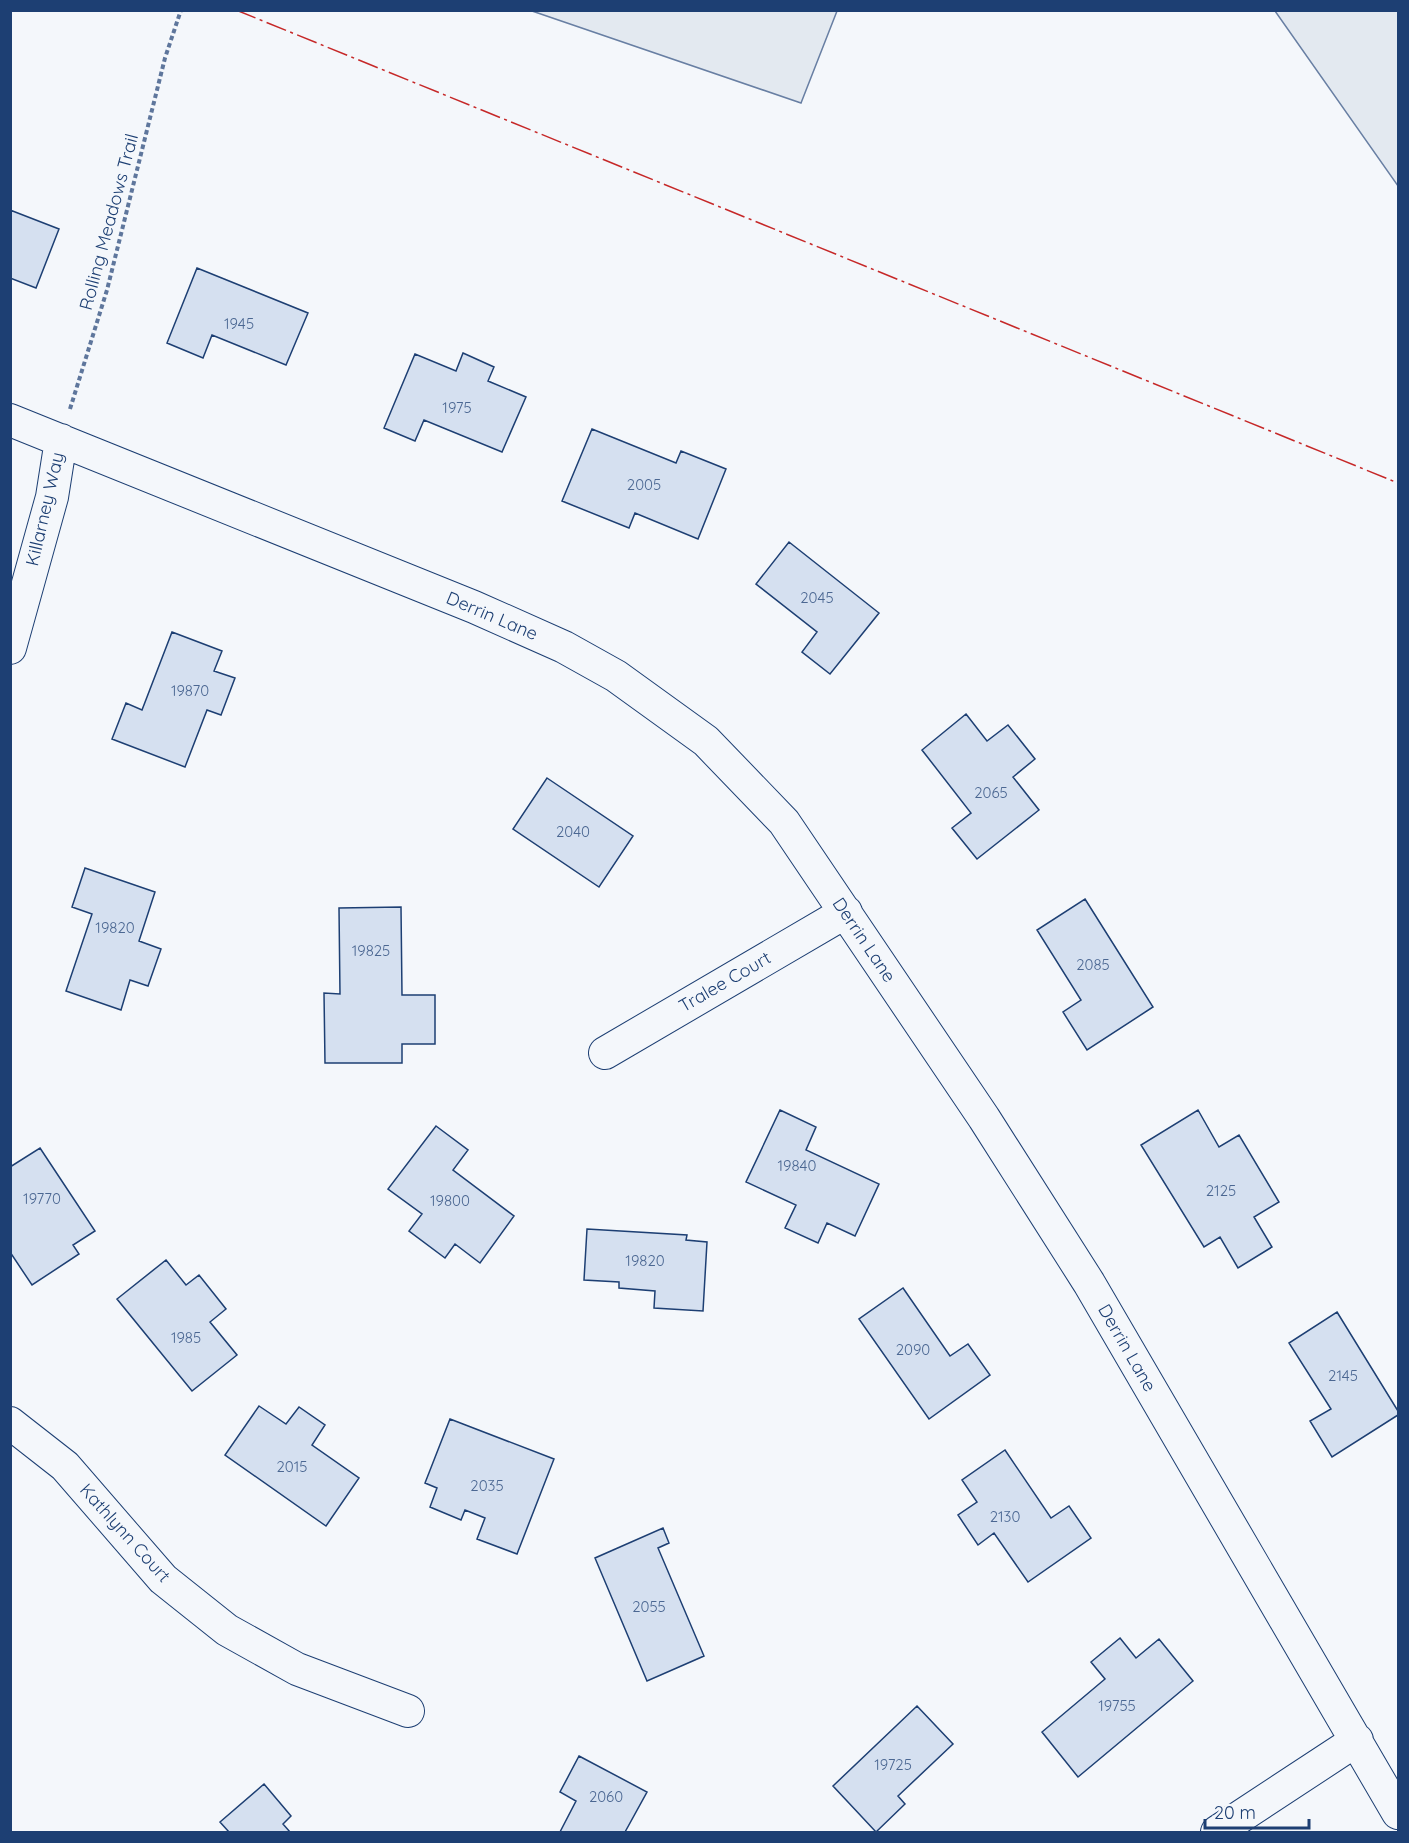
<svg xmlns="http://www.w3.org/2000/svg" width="1409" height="1843" font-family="Quicksand,sans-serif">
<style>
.green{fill:#e3e9f0;stroke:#687fa3;stroke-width:1.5}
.building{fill:#d5e0f0;stroke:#1d3f73;stroke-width:1.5}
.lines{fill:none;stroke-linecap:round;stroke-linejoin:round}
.street-casing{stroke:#1d3f73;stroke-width:34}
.path{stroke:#5e769c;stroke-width:4;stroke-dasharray:4.5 3;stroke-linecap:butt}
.street{stroke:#f4f7fb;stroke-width:32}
.power{stroke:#c62828;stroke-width:1.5;stroke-dasharray:21 4.5 3 4.5;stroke-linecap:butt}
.labels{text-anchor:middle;stroke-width:4.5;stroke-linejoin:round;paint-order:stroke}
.number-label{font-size:15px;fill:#4b6792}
.street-label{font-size:18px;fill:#1d3f73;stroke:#f4f7fb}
</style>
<rect width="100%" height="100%" fill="#f4f7fb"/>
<!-- green -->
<path class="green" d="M532,11h305l-36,92z
M1275,11h123v175z"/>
<!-- building -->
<path class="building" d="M10,210l49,19 -23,59 -26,-10z
M197,268l111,45 -22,52 -74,-30 -9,23 -36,-15z
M463,353l31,14 -6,14 38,16 -24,55 -78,-32 -9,21 -31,-13 31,-74 41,17z
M592,429l84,34 5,-12 45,18 -28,70 -63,-26 -6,15 -67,-27z
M789,542l90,71 -49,61 -28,-22 15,-20 -61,-48z
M172,632l50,19 -8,20 21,7 -14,37 -14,-5 -22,57 -73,-28 14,-36 16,7z
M966,714l21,27 21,-16 27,34 -22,18 26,33 -62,49 -25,-31 19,-15 -49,-63z
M547,778l86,58 -34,51 -86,-58z
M85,868l70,24 -16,49 22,8 -13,37 -18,-6 -9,30 -55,-19 26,-77 -20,-7z
M1085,899l68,108 -66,43 -24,-38 18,-12 -44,-70z
M401,907l1,88h33v49h-33v19h-77l-1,-70 16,1 -1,-86z
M780,1110l36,17 -10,23 73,34 -24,52 -28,-13 -9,20 -33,-15 11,-23 -50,-23z
M1198,1110l21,37 20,-12 40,67 -25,15 18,30 -34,21 -18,-31 -16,10 -63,-102z
M436,1126l32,24 -15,20 61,46 -34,47 -25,-19 -10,14 -36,-27 13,-17 -34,-25z
M40,1148l55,83 -22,14 6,9 -47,31 -22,-33v-85z
M587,1229l100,6 -1,5 21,2 -4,69 -49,-3 1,-17 -36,-3v-6l-35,-2z
M166,1260l20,25 13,-10 27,34 -16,13 27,33 -45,36 -75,-92z
M903,1288l47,68 18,-12 22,31 -61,44 -70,-100z
M1337,1312l61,99v4l-66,42 -22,-36 21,-12 -42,-66z
M259,1406l27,18 13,-17 26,18 -13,20 47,33 -33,48 -101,-71z
M450,1419l104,40 -37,95 -40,-15 8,-21 -20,-8 -4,10 -31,-13 7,-19 -12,-5z
M1005,1450l46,68 18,-12 22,32 -63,44 -34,-49 -16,12 -20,-30 19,-13 -15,-22z
M663,1528l6,15 -11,5 46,108 -57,25 -52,-123z
M1120,1638l16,20 23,-19 34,42 -115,96 -36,-45 63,-53 -14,-17z
M917,1706l36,38 -55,52 7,8 -29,28 -43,-46z
M579,1756l68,36 -22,40h-65l16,-31 -16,-9z
M264,1784l27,32 -8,8 7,8h-61l-9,-10z"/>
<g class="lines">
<!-- street casing -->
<g class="street-casing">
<path id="street" d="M10,420l464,187 90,40 52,29 90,65 78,81 200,296 105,165 309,530
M10,648l42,-151 9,-57
M605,1053l241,-141
M10,1423l55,43 98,113 64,51 70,39 111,42
M1217,1832l140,-92"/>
</g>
<!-- path -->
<path class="path" d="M70,409l37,-119 58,-232 16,-48"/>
<!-- street -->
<use href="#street" class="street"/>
<!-- power -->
<path class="power" d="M236,10l1162,473"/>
</g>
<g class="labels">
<!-- number labels -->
<g class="number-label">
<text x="239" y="329">1945</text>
<text x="457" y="413">1975</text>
<text x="644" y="490">2005</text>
<text x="817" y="603">2045</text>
<text x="190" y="696">19870</text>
<text x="991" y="798">2065</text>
<text x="573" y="837">2040</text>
<text x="115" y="933">19820</text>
<text x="371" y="956">19825</text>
<text x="1093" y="970">2085</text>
<text x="797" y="1171">19840</text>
<text x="1221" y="1196">2125</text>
<text x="42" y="1204">19770</text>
<text x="450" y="1206">19800</text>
<text x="645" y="1266">19820</text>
<text x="186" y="1343">1985</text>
<text x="913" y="1355">2090</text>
<text x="1343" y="1381">2145</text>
<text x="292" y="1472">2015</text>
<text x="487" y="1491">2035</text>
<text x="1005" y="1522">2130</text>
<text x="649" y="1612">2055</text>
<text x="1117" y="1711">19755</text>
<text x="893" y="1770">19725</text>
<text x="606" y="1802">2060</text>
</g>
<!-- street labels -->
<g class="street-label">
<text transform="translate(109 222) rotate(-75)" y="6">Rolling Meadows Trail</text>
<text transform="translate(45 509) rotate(-77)" y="6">Killarney Way</text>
<text transform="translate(492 616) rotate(23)" y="6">Derrin Lane</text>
<text transform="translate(864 940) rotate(56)" y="6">Derrin Lane</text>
<text transform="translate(725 982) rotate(-30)" y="6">Tralee Court</text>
<text transform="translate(1127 1348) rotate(60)" y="6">Derrin Lane</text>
<text transform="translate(125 1533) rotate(48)" y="6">Kathlynn Court</text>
</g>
</g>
<!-- border -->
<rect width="1409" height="1843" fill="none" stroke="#1d3f73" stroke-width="24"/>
<!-- scale -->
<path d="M1205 1819v9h104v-9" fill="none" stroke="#1d3f73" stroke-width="3"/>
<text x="1214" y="1819" font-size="18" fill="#1d3f73" stroke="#f4f7fb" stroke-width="4.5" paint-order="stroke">20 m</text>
</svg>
